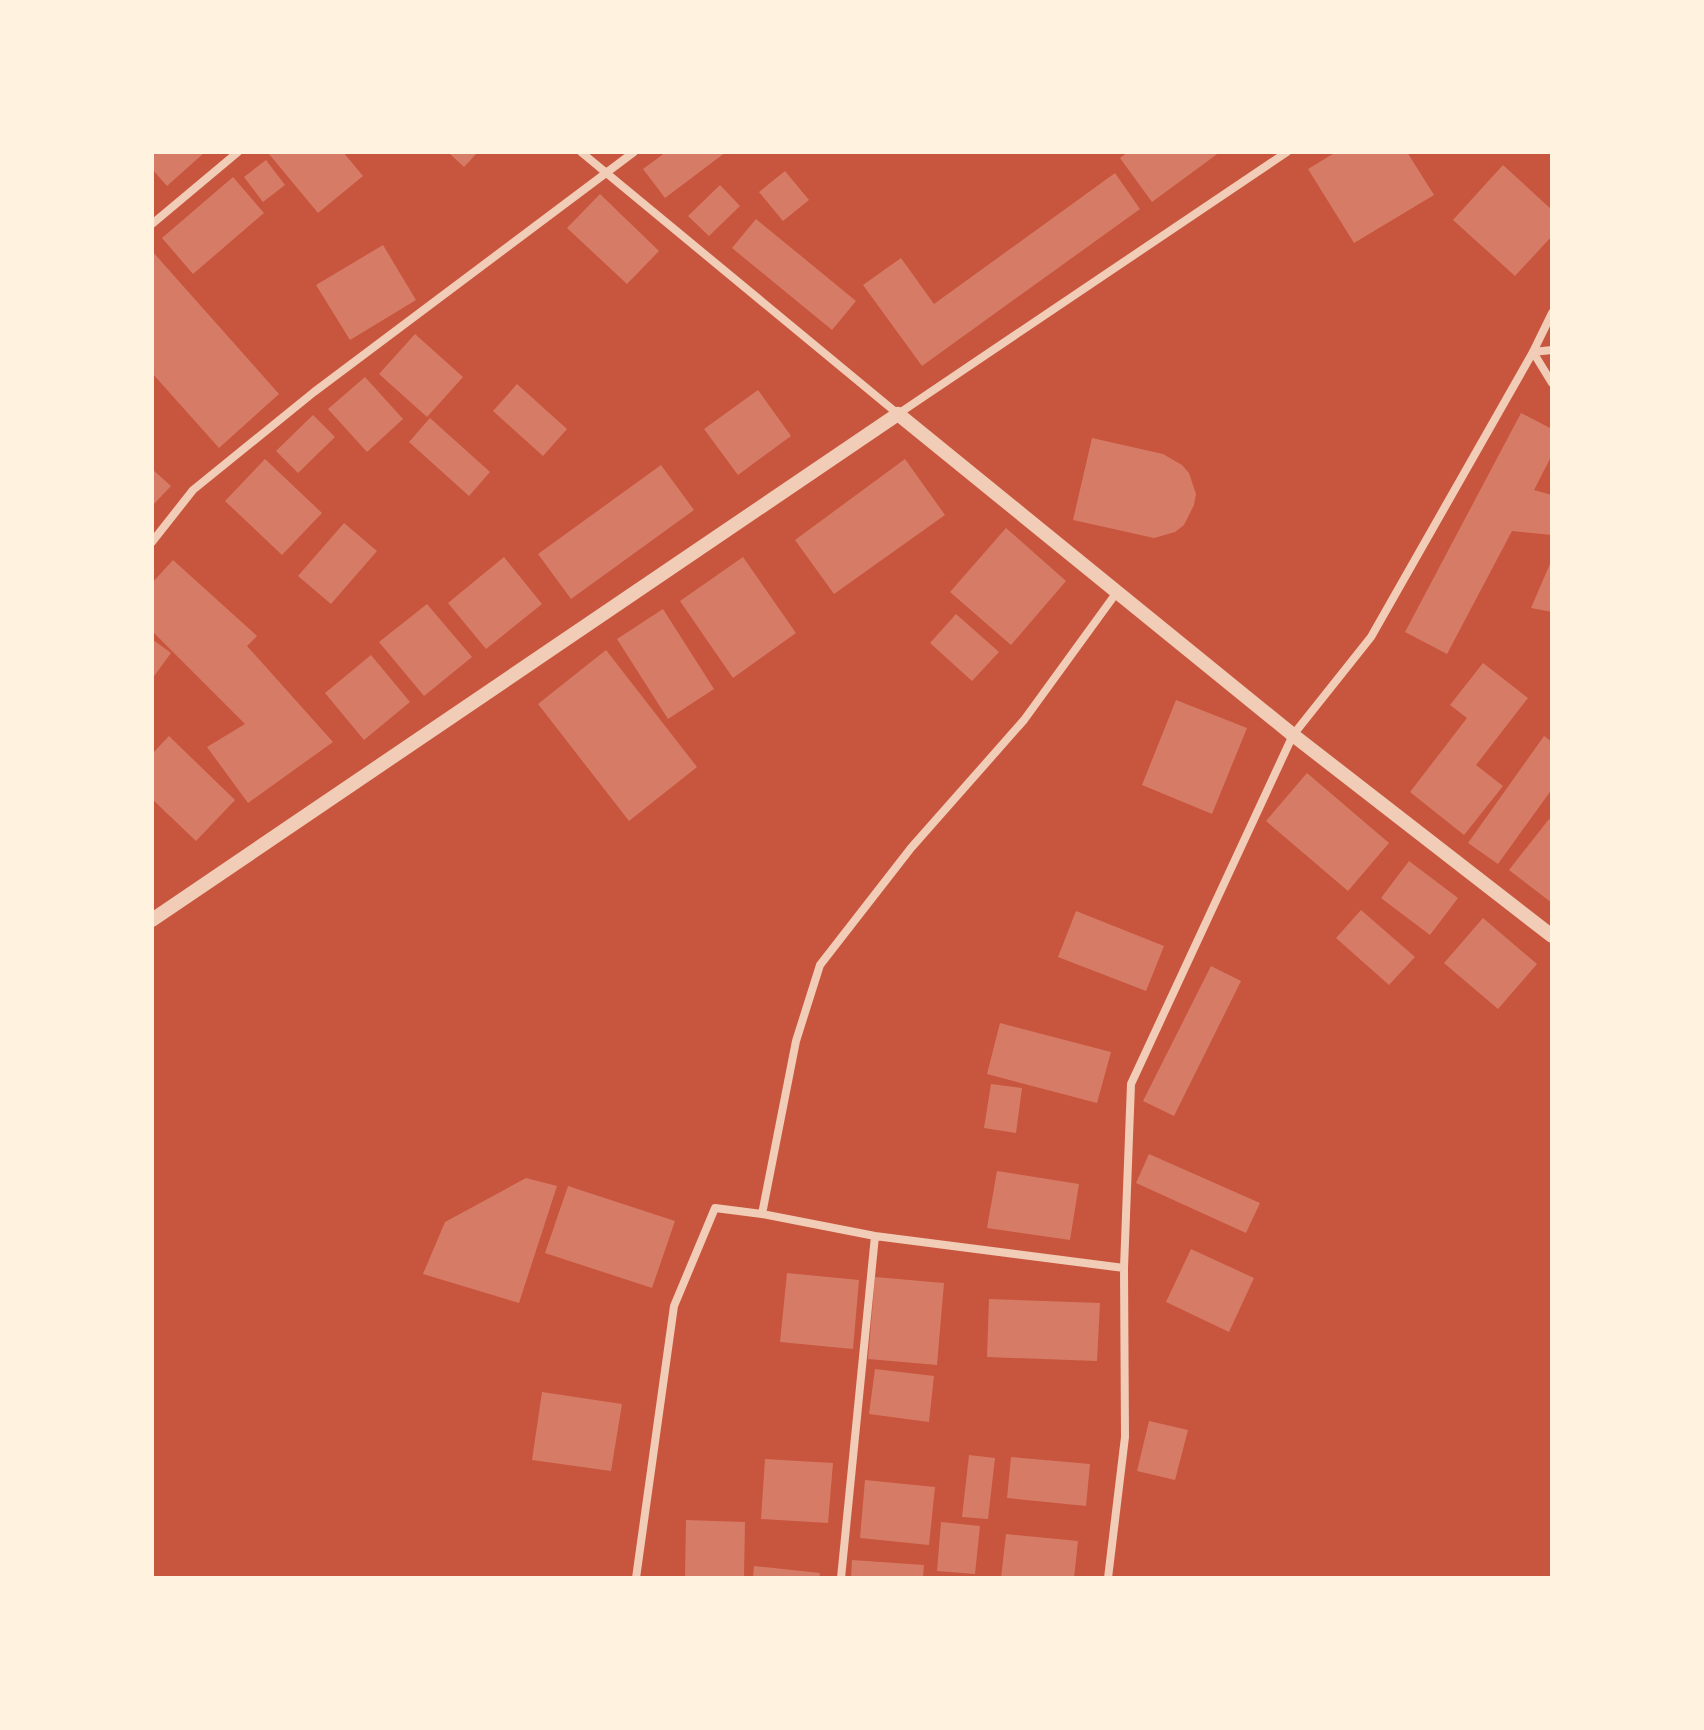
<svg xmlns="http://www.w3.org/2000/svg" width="1704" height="1730" font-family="'Public Sans',sans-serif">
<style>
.building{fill:#d67c66}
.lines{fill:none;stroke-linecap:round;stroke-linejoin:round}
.minor{stroke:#f1ccb7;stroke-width:8}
.tertiary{stroke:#f1ccb7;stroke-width:14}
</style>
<rect width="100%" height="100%" fill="#c8553d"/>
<!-- building -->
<path class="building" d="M152,152h53l-38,34 -15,-17z
M272,152h71l20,24 -45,37 -49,-59z
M448,152h30l-14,15z
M666,152h60l-61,46 -22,-29z
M1128,152h92l-68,50 -32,-44z
M1336,152h71l27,43 -80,48 -46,-74z
M266,160l19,25 -22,17 -19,-25z
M1503,165l49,45v26l-37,40 -62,-56z
M785,171l24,29 -26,21 -24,-29z
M1115,173l25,36 -218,157 -59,-81 38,-27 33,46z
M233,177l31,36 -71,61 -31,-36z
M720,185l20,21 -31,30 -21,-20z
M600,194l59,57 -32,33 -60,-56z
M756,219l100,82 -24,29 -100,-82z
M383,245l33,55 -66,40 -34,-55z
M152,251l127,143 -60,54 -67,-75z
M415,334l48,43 -36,40 -48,-43z
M365,377l38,42 -36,33 -39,-43z
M517,384l50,45 -24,27 -50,-45z
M758,390l33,46 -53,39 -34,-46z
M1521,413l31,16v26l-18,35 18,5v40l-40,-4 -65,123 -42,-22z
M313,415l22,22 -37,36 -22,-22z
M430,418l60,54 -21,24 -60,-54z
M1092,438l71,16 19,11 7,8 7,21 -2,11 -10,20 -9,7 -21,6 -81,-18z
M265,459l57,54 -40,42 -57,-54z
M905,459l40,56 -111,79 -39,-54z
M661,465l33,45 -123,89 -33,-45z
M152,469l19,17 -19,20z
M344,523l33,28 -46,53 -33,-28z
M1006,528l60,53 -55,64 -61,-53z
M504,557l38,47 -56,45 -38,-46z
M743,557l53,76 -63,45 -53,-77z
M1552,559v53l-21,-4z
M173,560l84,76 -10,10 86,96 -85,61 -41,-56 38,-23 -93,-93v-48z
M427,604l45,53 -48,39 -45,-54z
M663,609l51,80 -46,30 -51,-80z
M956,614l43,38 -27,29 -42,-38z
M152,639l19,14 -19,26z
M606,650l91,117 -68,54 -91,-117z
M371,655l39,47 -46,38 -39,-47z
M1483,663l45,35 -52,67 27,21 -39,49 -54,-43 57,-74 -17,-13z
M1176,700l71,28 -35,86 -70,-29z
M169,736l66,64 -39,41 -44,-42v-45z
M1544,736l8,6v47l-54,75 -30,-21z
M1307,773l82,70 -41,48 -82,-70z
M1549,819l3,3v81l-43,-33z
M1409,861l49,37 -28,37 -49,-37z
M1361,910l54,47 -26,28 -53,-47z
M1076,911l88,35 -18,45 -88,-34z
M1483,918l54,46 -39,45 -54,-46z
M1211,966l30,15 -67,135 -31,-15z
M1000,1023l111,29 -14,51 -110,-29z
M991,1084l31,4 -6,45 -32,-5z
M1149,1154l111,49 -14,30 -110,-50z
M997,1171l82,13 -9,56 -83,-12z
M526,1178l31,8 -38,117 -96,-29 22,-52z
M568,1186l107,35 -23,67 -107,-35z
M1191,1249l63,29 -25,54 -63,-30z
M787,1273l72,7 -6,69 -73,-7z
M875,1277l69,6 -7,82 -69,-6z
M989,1299l111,4 -3,58 -110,-4z
M875,1369l59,7 -5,46 -60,-8z
M542,1392l80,12 -11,67 -79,-11z
M1149,1421l39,9 -13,50 -38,-9z
M969,1455l26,3 -7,61 -26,-2z
M1011,1457l79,7 -4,42 -79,-8z
M765,1459l68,4 -5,60 -67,-4z
M865,1480l70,7 -6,58 -69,-7z
M686,1520l59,2 -1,56h-59z
M941,1522l39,4 -5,48 -38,-3z
M1006,1534l72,7 -4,37h-73z
M852,1560l72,5 -1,13h-72z
M754,1566l66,7 -1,5h-66z"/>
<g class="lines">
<!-- minor -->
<path class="minor" d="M581,152l317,262 389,-262
M152,224l86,-72
M1552,350l-19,2 19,31
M152,542l41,-52 121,-98 320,-240
M762,1214l34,-173 24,-76 91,-117 113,-128 93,-128
M636,1578l38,-272 41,-98 47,6 113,22 249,32
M841,1578l34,-342
M1108,1578l17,-141 -1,-169 7,-184 162,-349 78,-98 162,-285 19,-39"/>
<!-- tertiary -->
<path class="tertiary" d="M152,920l746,-506 395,321 259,201"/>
</g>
<!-- border -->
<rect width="1704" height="1730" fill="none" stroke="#fff3e0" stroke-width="308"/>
</svg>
